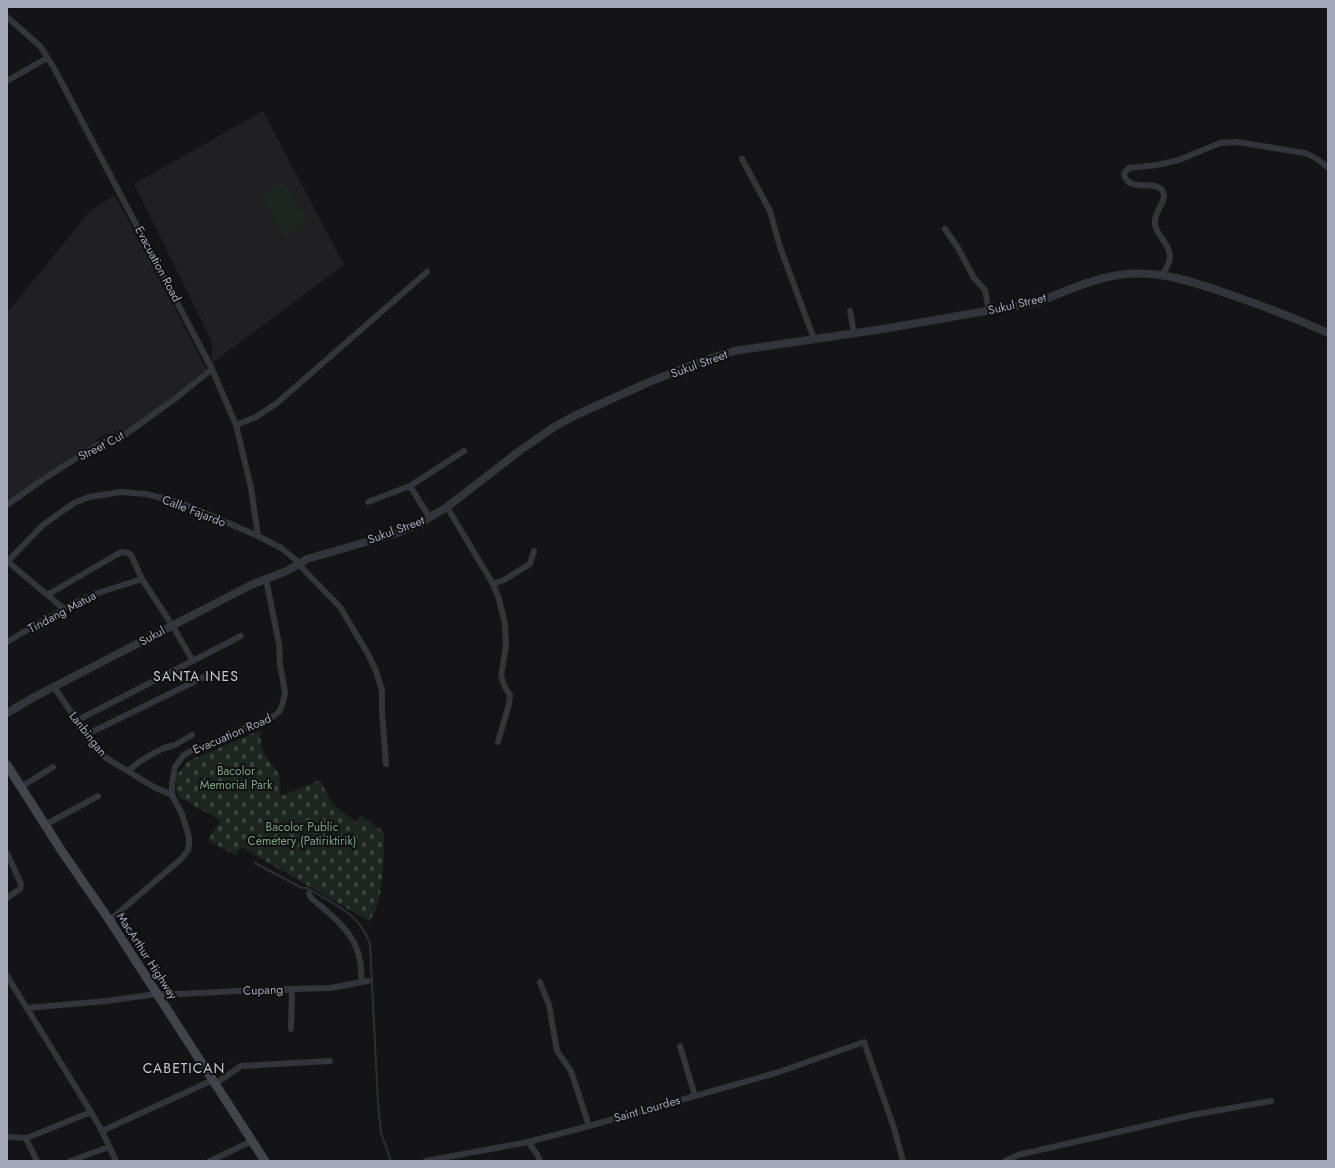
<svg xmlns="http://www.w3.org/2000/svg" width="1335" height="1168" font-family="Jost,sans-serif">
<style>
.built{fill:#201f22}
.grass{fill:#1d251f}
.cemetery{fill:url(#cemetery-stones)}
.lines{fill:none;stroke-linecap:round;stroke-linejoin:round}
.stream{stroke:#29303a;stroke-width:2}
.minor{stroke:#34343b;stroke-width:6}
.tertiary{stroke:#34343b;stroke-width:8}
.secondary{stroke:#42434b;stroke-width:9}
.labels{text-anchor:middle;stroke-width:4;stroke-linejoin:round;paint-order:stroke}
.street-label{font-size:12px;fill:#a4a7b7;stroke:#0f0e10}
.park-label{font-size:12px;fill:#79a381;stroke:#0f0e10}
.quarter-label{font-size:14px;letter-spacing:1px;fill:#c5c7d2;stroke:#0f0e10}
</style>
<defs>
<pattern id="cemetery-stones" width="16" height="16" patternUnits="userSpaceOnUse"><rect width="16" height="16" fill="#1d251f"/><path d="M2 7V4a2 2 0 0 1 4 0v3zM10 15v-3a2 2 0 0 1 4 0v3z" fill="#3b423d"/></pattern>
</defs>
<rect width="100%" height="100%" fill="#141315"/>
<!-- built -->
<path class="built" d="M263,111l81,154 -132,98v-21l-78,-158z
M115,195l92,175 -55,43 -30,21 -11,4 -4,-5 -100,70v-190l83,-102z"/>
<!-- grass -->
<path class="grass" d="M284,181l24,43 -24,13 -23,-43z"/>
<!-- cemetery -->
<path class="cemetery" d="M261,730c-3,21 6,27 17,43 3,6 2,16 3,23l39,-16 13,25 24,18 3,-8 24,17c0,21 0,74 -15,89l-128,-74 -5,8 -28,-14 12,-21 -40,-22 -4,-8v-14l12,-15z"/>
<g class="lines">
<!-- stream -->
<path class="stream" d="M255,863l47,25h6c26,17 52,25 62,56l8,159 3,30 10,28"/>
<!-- minor -->
<path class="minor" d="M7,17l33,29 14,22 136,259 22,42 24,56 15,63 7,48
M7,81l40,-23
M742,159l28,52 10,36 34,92
M945,229l13,19 16,30 11,12 4,21
M1163,275c2,-5 8,-14 7,-20 -1,-14 -20,-24 -14,-39 2,-8 12,-18 6,-26 -8,-11 -35,4 -38,-17l5,-5 28,-3 22,-5 41,-17 17,-1 68,11c10,4 16,8 23,15
M850,311l4,22
M236,425l20,-8 21,-14 150,-131
M410,486l20,32
M368,502l42,-16 54,-35
M7,505l35,-25 55,-35 7,-3 15,-3 57,-41 36,-29
M447,507l46,77 6,15 6,25 1,22 -5,30 4,11 5,8 -1,9 -11,38
M7,561l57,48
M7,562l36,-37 31,-22 15,-6 32,-5 25,2 28,7 17,6 67,29 23,12 15,12 10,12 34,35 28,47 8,17 6,19v22l4,52
M493,584l11,-4 26,-16 4,-13
M47,595l69,-40 6,-3 6,1 3,2 11,24 30,46 21,36
M7,642l30,-18 45,-25 19,-7 41,-13
M54,687l32,47 13,17 7,7 48,29 18,8
M76,721l165,-85
M86,734l12,-5 114,-56
M128,771l11,-9 15,-9 10,-5 11,-3 17,-10
M21,787l32,-20
M45,825l53,-29
M7,853l14,31 -1,5 -13,9
M309,893l2,5c29,24 54,43 50,84
M110,920l71,-61 7,-9 1,-6v-7l-7,-23 -10,-19v-11l3,-17 8,-11 6,-4 85,-36 5,-4 3,-6 3,-13 -5,-29 -1,-20 -13,-65
M7,976l84,136 11,19 14,30
M540,982l9,23 8,46 14,20 18,55
M27,1008l79,-7 51,-7h23l77,-4 73,-2 38,-7
M291,1029l1,-40
M680,1046l15,50
M215,1084l26,-18 89,-5
M102,1131l111,-51
M7,1137l20,1
M528,1142l9,12 3,7
M37,1161l-11,-22 1,-1 64,-26
M70,1161l39,-14
M210,1161l42,-20
M426,1161l102,-19 61,-16 190,-54 85,-30 30,86 9,33
M1005,1161l13,-6 174,-40 79,-14"/>
<!-- tertiary -->
<path class="tertiary" d="M7,713l29,-17 217,-112 34,-13 20,-12 90,-26 23,-10 27,-16 71,-55 36,-25 22,-12 73,-33 59,-23 26,-8 149,-22 144,-25 11,-2c26,-10 53,-23 81,-27 40,-6 78,8 115,21 32,11 63,23 94,37"/>
<!-- secondary -->
<path class="secondary" d="M7,765l54,85 51,74 153,237"/>
</g>
<g class="labels">
<!-- street labels -->
<g class="street-label">
<text transform="translate(158 264) rotate(62)" y="4">Evacuation Road</text>
<text transform="translate(1017 304) rotate(-13)" y="4">Sukul Street</text>
<text transform="translate(699 364) rotate(-20)" y="4">Sukul Street</text>
<text transform="translate(101 446) rotate(-27)" y="4">Street Cut</text>
<text transform="translate(194 511) rotate(21)" y="4">Calle Fajardo</text>
<text transform="translate(396 530) rotate(-20)" y="4">Sukul Street</text>
<text transform="translate(62 612) rotate(-28)" y="4">Tindang Matua</text>
<text transform="translate(152 636) rotate(-28)" y="4">Sukul</text>
<text transform="translate(88 734) rotate(52)" y="4">Lanbingan</text>
<text transform="translate(232 734) rotate(-23)" y="4">Evacuation Road</text>
<text transform="translate(147 956) rotate(57)" y="4">MacArthur Highway</text>
<text transform="translate(263 990) rotate(-2)" y="4">Cupang</text>
<text transform="translate(647 1109) rotate(-16)" y="4">Saint Lourdes</text>
</g>
<!-- park labels -->
<g class="park-label">
<text x="236" y="775">Bacolor<tspan x="236" dy="14">Memorial Park</tspan></text>
<text x="302" y="831">Bacolor Public<tspan x="302" dy="14">Cemetery (Patiriktirik)</tspan></text>
</g>
<!-- quarter labels -->
<g class="quarter-label">
<text x="196" y="681">SANTA INES</text>
<text x="184" y="1073">CABETICAN</text>
</g>
</g>
<!-- border -->
<rect width="1335" height="1168" fill="none" stroke="#a4a7b7" stroke-width="16"/>
</svg>
